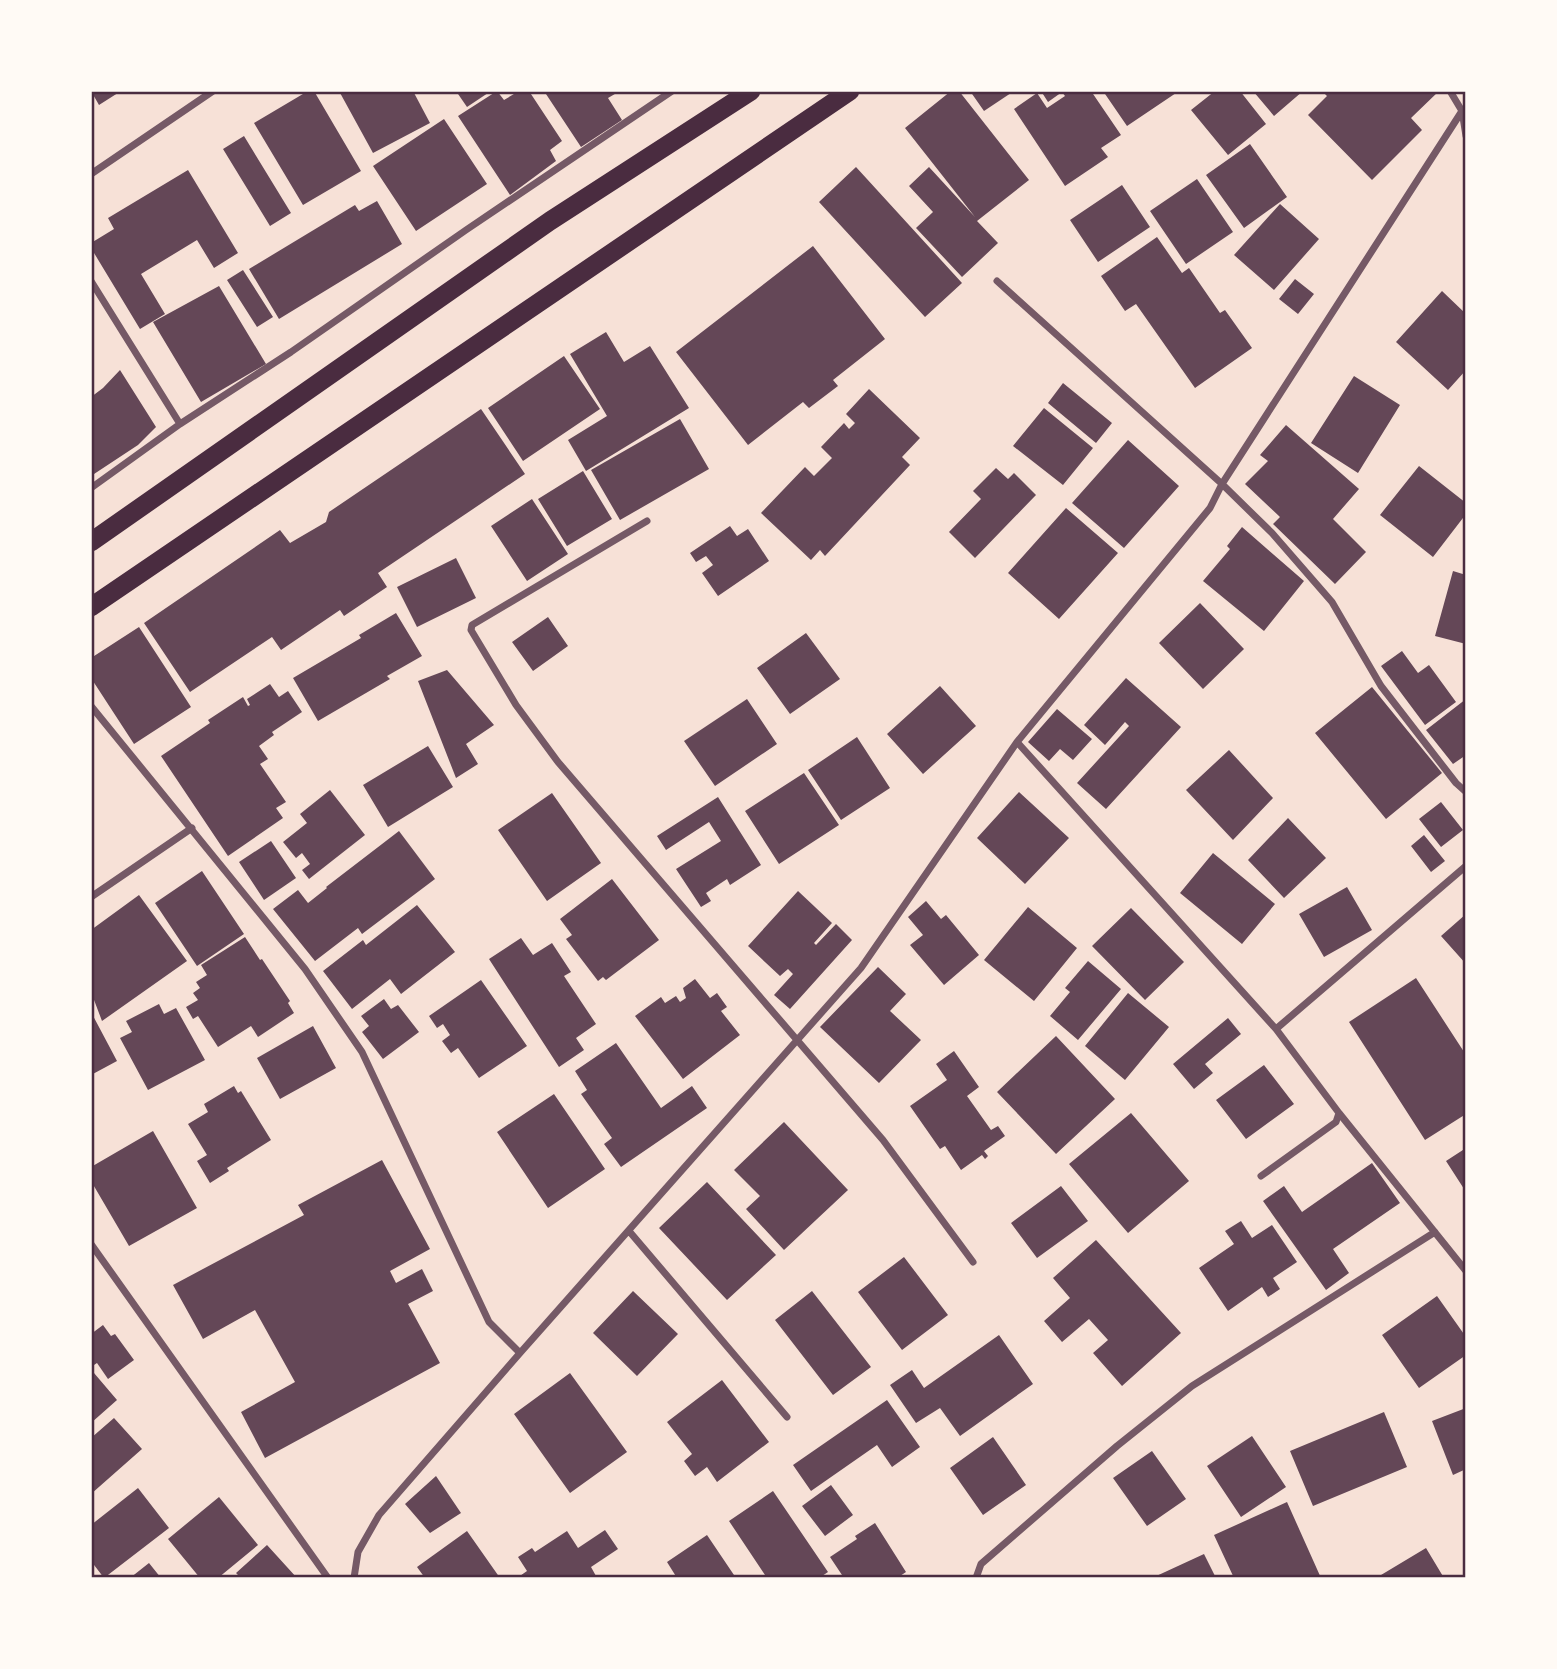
<svg xmlns="http://www.w3.org/2000/svg" width="1557" height="1669" font-family="Arial,sans-serif">
<style>
.building{fill:#644757}
.lines{fill:none;stroke-linecap:round;stroke-linejoin:round}
.minor{stroke:#755966;stroke-width:7}
.trunk{stroke:#4a2c40;stroke-width:19}
.neatline{fill:none;stroke:#4a2c40;stroke-width:2.5}
</style>
<rect width="100%" height="100%" fill="#f7e1d7"/>
<!-- building -->
<path class="building" d="M91,91h30l-22,14z
M308,91h6l47,80 -58,34 -49,-82z
M339,91h74l17,32 -57,30z
M456,91h35l-24,16z
M497,91l7,9 15,-9h10l33,50 -12,9 6,11 -46,34 -52,-79z
M544,91h76l-12,7 14,22 -41,27z
M951,91h8l70,89 -52,41 21,22 -36,34 -46,-49 17,-16 -24,-26 20,-19 46,50 -70,-89z
M970,91h44l-30,20z
M1041,91h50l30,44 -20,13 7,9 -43,29 -51,-77 23,-16 10,15 18,-12 -3,-4 -14,10z
M1103,91h76l-52,35z
M1215,91h25l26,33 -38,31 -37,-45z
M1253,91h50l-29,25z
M1322,91h117l-28,27 11,12 -50,50 -64,-65 19,-19z
M444,119l43,65 -71,47 -43,-65z
M244,136l47,77 -21,13 -47,-77z
M1250,144l37,53 -43,31 -38,-53z
M856,167l106,116 -37,34 -106,-115z
M188,170l50,83 -24,15 -17,-28 -56,34 24,40 -25,15 -49,-81v-5l23,-14 -6,-11z
M1197,179l36,53 -47,32 -36,-53z
M1122,185l28,42 -52,35 -28,-42z
M377,201l25,43 -123,75 -30,-50 106,-64 4,6z
M1280,204l39,35 -45,51 -40,-35z
M1157,237l25,36 7,-5 31,45 5,-3 27,38 -57,40 -59,-84 -11,7 -24,-35z
M813,246l72,93 -52,41 5,6 -29,22 -6,-6 -55,43 -72,-93z
M243,270l30,47 -16,10 -30,-47z
M1295,279l19,15 -16,20 -19,-15z
M219,286l47,78 -65,38 -48,-80z
M1442,291l24,23v56l-18,20 -52,-48z
M606,332l18,30 26,-16 39,62 -103,63 -18,-31 39,-24 -37,-62z
M564,356l36,53 -77,52 -35,-53z
M120,370l36,57 -18,18 -47,31v-79l12,-9z
M1354,376l46,29 -42,68 -47,-30z
M1063,383l49,40 -16,20 -48,-40z
M869,389l51,49 -18,19 8,8 -85,91 -5,-6 -9,10 -50,-47 44,-46 9,9 18,-18 -11,-11 23,-24 5,6 6,-6 -9,-9z
M1044,408l49,40 -30,37 -50,-39z
M481,409l44,65 -147,99 9,14 -43,29 -4,-6 -59,40 -9,-13 -82,55 -46,-69 136,-93 10,13 36,-21 3,-10z
M680,419l29,50 -89,51 -29,-50z
M1286,425l73,64 -26,30 33,33 -31,32 -62,-60 7,-7 -35,-33 23,-23 -8,-6z
M1128,440l51,46 -55,62 -52,-45z
M1419,466l47,37v11l-33,43 -53,-42z
M996,468l12,11 6,-6 22,22 -61,63 -26,-26 32,-33 -8,-8z
M583,471l29,48 -45,27 -29,-47z
M532,499l36,55 -41,27 -36,-55z
M1066,508l52,45 -59,66 -51,-46z
M730,526l7,10 11,-7 21,32 -51,35 -16,-23 11,-8 -7,-9 -10,6 -6,-9z
M1242,527l62,54 -40,50 -61,-50 27,-32 -3,-3z
M456,558l20,40 -59,29 -20,-40z
M1453,571l13,4v69l-31,-8z
M1200,603l44,46 -41,40 -44,-46z
M396,613l26,43 -35,20 3,3 -72,42 -25,-43 68,-40 -2,-3z
M548,617l20,29 -35,25 -21,-29z
M139,627l52,80 -57,37 -43,-66v-20z
M806,633l34,46 -50,35 -33,-46z
M1402,651l16,22 11,-8 27,37 -31,23 -44,-59z
M447,670l47,55 -28,19 12,20 -22,14 -38,-97z
M1126,678l55,49 -75,82 -29,-26 52,-57 -4,-4 -20,23 -21,-20z
M270,684l9,13 9,-6 14,21 -30,20 2,3 -15,11 9,13 -8,5 26,38 -10,6 7,10 -55,38 -67,-100 49,-33 -2,-3 35,-23 5,9 2,-1 -3,-6z
M940,686l36,40 -53,48 -36,-40z
M1372,687l70,86 -56,46 -71,-86z
M747,699l30,45 -62,42 -31,-45z
M1466,699v56l-13,9 -27,-34z
M1057,709l35,30 -19,21 -13,-11 -11,12 -21,-19z
M857,737l33,51 -49,32 -33,-50z
M428,746l25,41 -65,40 -25,-42z
M1229,750l44,48 -40,42 -47,-50z
M804,773l35,52 -60,39 -34,-53z
M330,790l35,45 -56,44 -7,-9 8,-6 -8,-11 -6,5 -13,-16 24,-19 -7,-9z
M1019,792l50,46 -44,46 -48,-46z
M552,793l49,70 -54,38 -49,-71z
M718,797l43,68 -31,20 -3,-6 -21,14 5,8 -10,6 -25,-38 45,-28 -12,-19 -43,28 -9,-14z
M1441,802l22,28 -22,17 -22,-28z
M1288,818l38,40 -42,40 -36,-38z
M399,831l36,48 -73,55 -4,-6 -43,33 -42,-52 25,-19 10,13 19,-15 -1,-1z
M1424,835l21,26 -14,11 -20,-26z
M271,841l25,37 -32,22 -25,-38z
M1213,853l62,51 -33,40 -62,-51z
M202,871l42,63 -47,32 -42,-63z
M612,879l47,61 -53,40 -3,-3 -5,4 -32,-42 6,-4 -12,-16z
M1347,887l25,43 -48,27 -25,-43z
M798,891l34,32 -18,20 2,2 20,-21 16,16 -62,69 -16,-14 19,-21 -5,-5 -8,7 -32,-30z
M139,895l48,66 -85,60 -11,-29v-62z
M926,901l15,18 5,-4 33,40 -35,30 -34,-40 13,-10 -15,-18z
M417,905l38,47 -54,42 -11,-15 -38,30 -29,-38 40,-31 3,5z
M1028,907l49,41 -43,53 -50,-41z
M1131,908l53,54 -39,38 -53,-54z
M1466,914v50l-25,-28z
M245,937l15,23 2,-1 28,42 -2,2 6,10 -36,24 -7,-11 -33,21 -20,-31 -5,3 -7,-12 12,-7 -5,-7 7,-5 -4,-6 11,-7 -6,-10z
M521,938l12,17 19,-12 19,29 -7,4 32,48 -20,14 8,12 -25,17 -70,-108z
M1088,961l33,28 -43,51 -28,-24 20,-24 -5,-4z
M878,967l28,27 -16,17 31,29 -42,43 -59,-56z
M1416,978l50,77v59l-41,26 -76,-118z
M695,979l15,19 7,-5 10,14 -6,4 19,24 -57,44 -48,-63 26,-19 4,6 11,-7 4,6 6,-4 -3,-10z
M481,980l46,66 -48,32 -21,-30 -7,5 -9,-12 8,-6 -7,-11 -6,4 -8,-12z
M1128,993l41,34 -44,53 -40,-34z
M384,999l7,10 7,-4 21,27 -36,27 -21,-27 7,-6 -8,-10z
M159,1004l5,10 12,-6 29,52 -57,30 -28,-52 12,-6 -6,-11z
M91,1012l26,49 -26,14z
M1228,1018l13,16 -36,30 8,9 -19,16 -21,-25z
M313,1026l23,42 -56,31 -23,-41z
M1056,1036l59,63 -59,55 -59,-62z
M616,1043l45,65 31,-22 15,22 -86,59 -17,-23 8,-6 -31,-44 6,-4 -12,-19z
M954,1051l25,36 -12,9 24,34 7,-4 7,10 -21,15 4,5 -3,3 -3,-4 -21,15 -16,-24 -5,3 -30,-43 37,-26 -11,-16z
M1264,1065l30,39 -48,35 -30,-39z
M234,1086l4,7 3,-2 30,49 -44,28 2,3 -19,12 -13,-22 10,-6 -19,-31 20,-12 -4,-8z
M554,1094l51,75 -57,39 -51,-76z
M1131,1113l58,68 -61,52 -59,-69z
M784,1122l64,68 -64,60 -38,-41 14,-13 -26,-26z
M153,1131l44,77 -68,38 -38,-65v-14z
M1466,1148v44l-20,-31z
M382,1160l48,89 -40,22 6,12 26,-14 11,22 -25,13 32,59 -175,95 -24,-46 54,-30 -40,-72 -52,29 -30,-54 131,-70 -6,-10z
M1372,1163l28,40 -67,46 16,24 -23,17 -63,-89 21,-15 18,26z
M707,1182l69,73 -49,45 -68,-72z
M1061,1186l27,35 -51,37 -26,-35z
M1241,1221l11,17 20,-13 25,37 -24,16 7,11 -12,8 -6,-10 -34,24 -29,-43 35,-24 -9,-13z
M1096,1240l85,93 -59,53 -29,-33 15,-13 -19,-21 -27,23 -18,-21 26,-23 -17,-20z
M904,1257l44,58 -46,35 -44,-58z
M633,1291l45,43 -41,42 -44,-43z
M812,1291l59,76 -38,28 -58,-75z
M1437,1296l29,41v18l-47,33 -37,-53z
M103,1325l8,11 4,-2 19,26 -26,19 -11,-16 -6,4v-33z
M999,1335l34,49 -73,52 -20,-28 -24,15 -26,-38 22,-15 12,18z
M94,1373l23,27 -26,23v-48z
M570,1373l57,79 -57,41 -56,-79z
M722,1380l47,62 -52,40 -10,-15 -12,9 -11,-15 8,-7 -25,-32z
M887,1400l33,47 -28,20 -15,-22 -66,46 -18,-26z
M1466,1408v61l-13,6 -21,-54z
M1384,1412l23,55 -94,39 -23,-55z
M114,1418l28,31 -51,45v-56z
M1252,1436l34,51 -45,30 -34,-51z
M993,1437l33,48 -43,30 -33,-47z
M1152,1451l34,48 -39,27 -34,-48z
M436,1476l25,37 -31,20 -25,-29z
M831,1485l22,30 -28,21 -23,-30z
M138,1488l31,40 -65,50 -13,-17v-36z
M773,1491l55,81 -9,6h-52l-38,-57z
M219,1497l39,48 -40,33h-18l-32,-39z
M1287,1502l34,76h-87l-20,-43z
M875,1523l31,49 -9,6h-53l-14,-21 27,-18 -2,-3z
M605,1530l13,19 -27,18 5,9 -3,2h-76l10,-7 -9,-14 14,-9 3,4 32,-21 11,17z
M467,1531l33,47h-75l-8,-11z
M707,1535l29,43h-59l-10,-16z
M267,1545l30,33h-56l-5,-5z
M1426,1548l18,30h-68z
M1204,1554l12,24h-64z
M149,1563l12,15h-31z"/>
<g class="lines">
<!-- minor -->
<path class="minor" d="M1450,91l12,20 4,25
M91,174l122,-83
M91,281l89,143
M997,281l225,203 50,49 60,69 49,84 75,97 10,9
M91,488l89,-64 111,-72 175,-122 206,-139
M647,521l-175,104 -1,5 45,75 42,57 325,378 90,122
M91,706l214,263 57,83 127,270 31,31 -141,162 -21,37 -4,26
M1017,742l259,287 63,84 -3,9 -75,54
M91,897l101,-69
M1276,1029l190,-163
M1339,1113l127,158
M629,1231l158,186
M91,1244l237,334
M520,1353l341,-385 156,-226 193,-234 12,-24 240,-373
M976,1578l5,-14 136,-118 75,-60 243,-154"/>
<!-- trunk -->
<path class="trunk" d="M91,542l459,-321 201,-130
M91,607l759,-516"/>
</g>
<!-- border -->
<rect width="1557" height="1669" fill="none" stroke="#fffaf5" stroke-width="186"/>
<rect x="93" y="93" width="1371" height="1483" class="neatline"/>
</svg>
